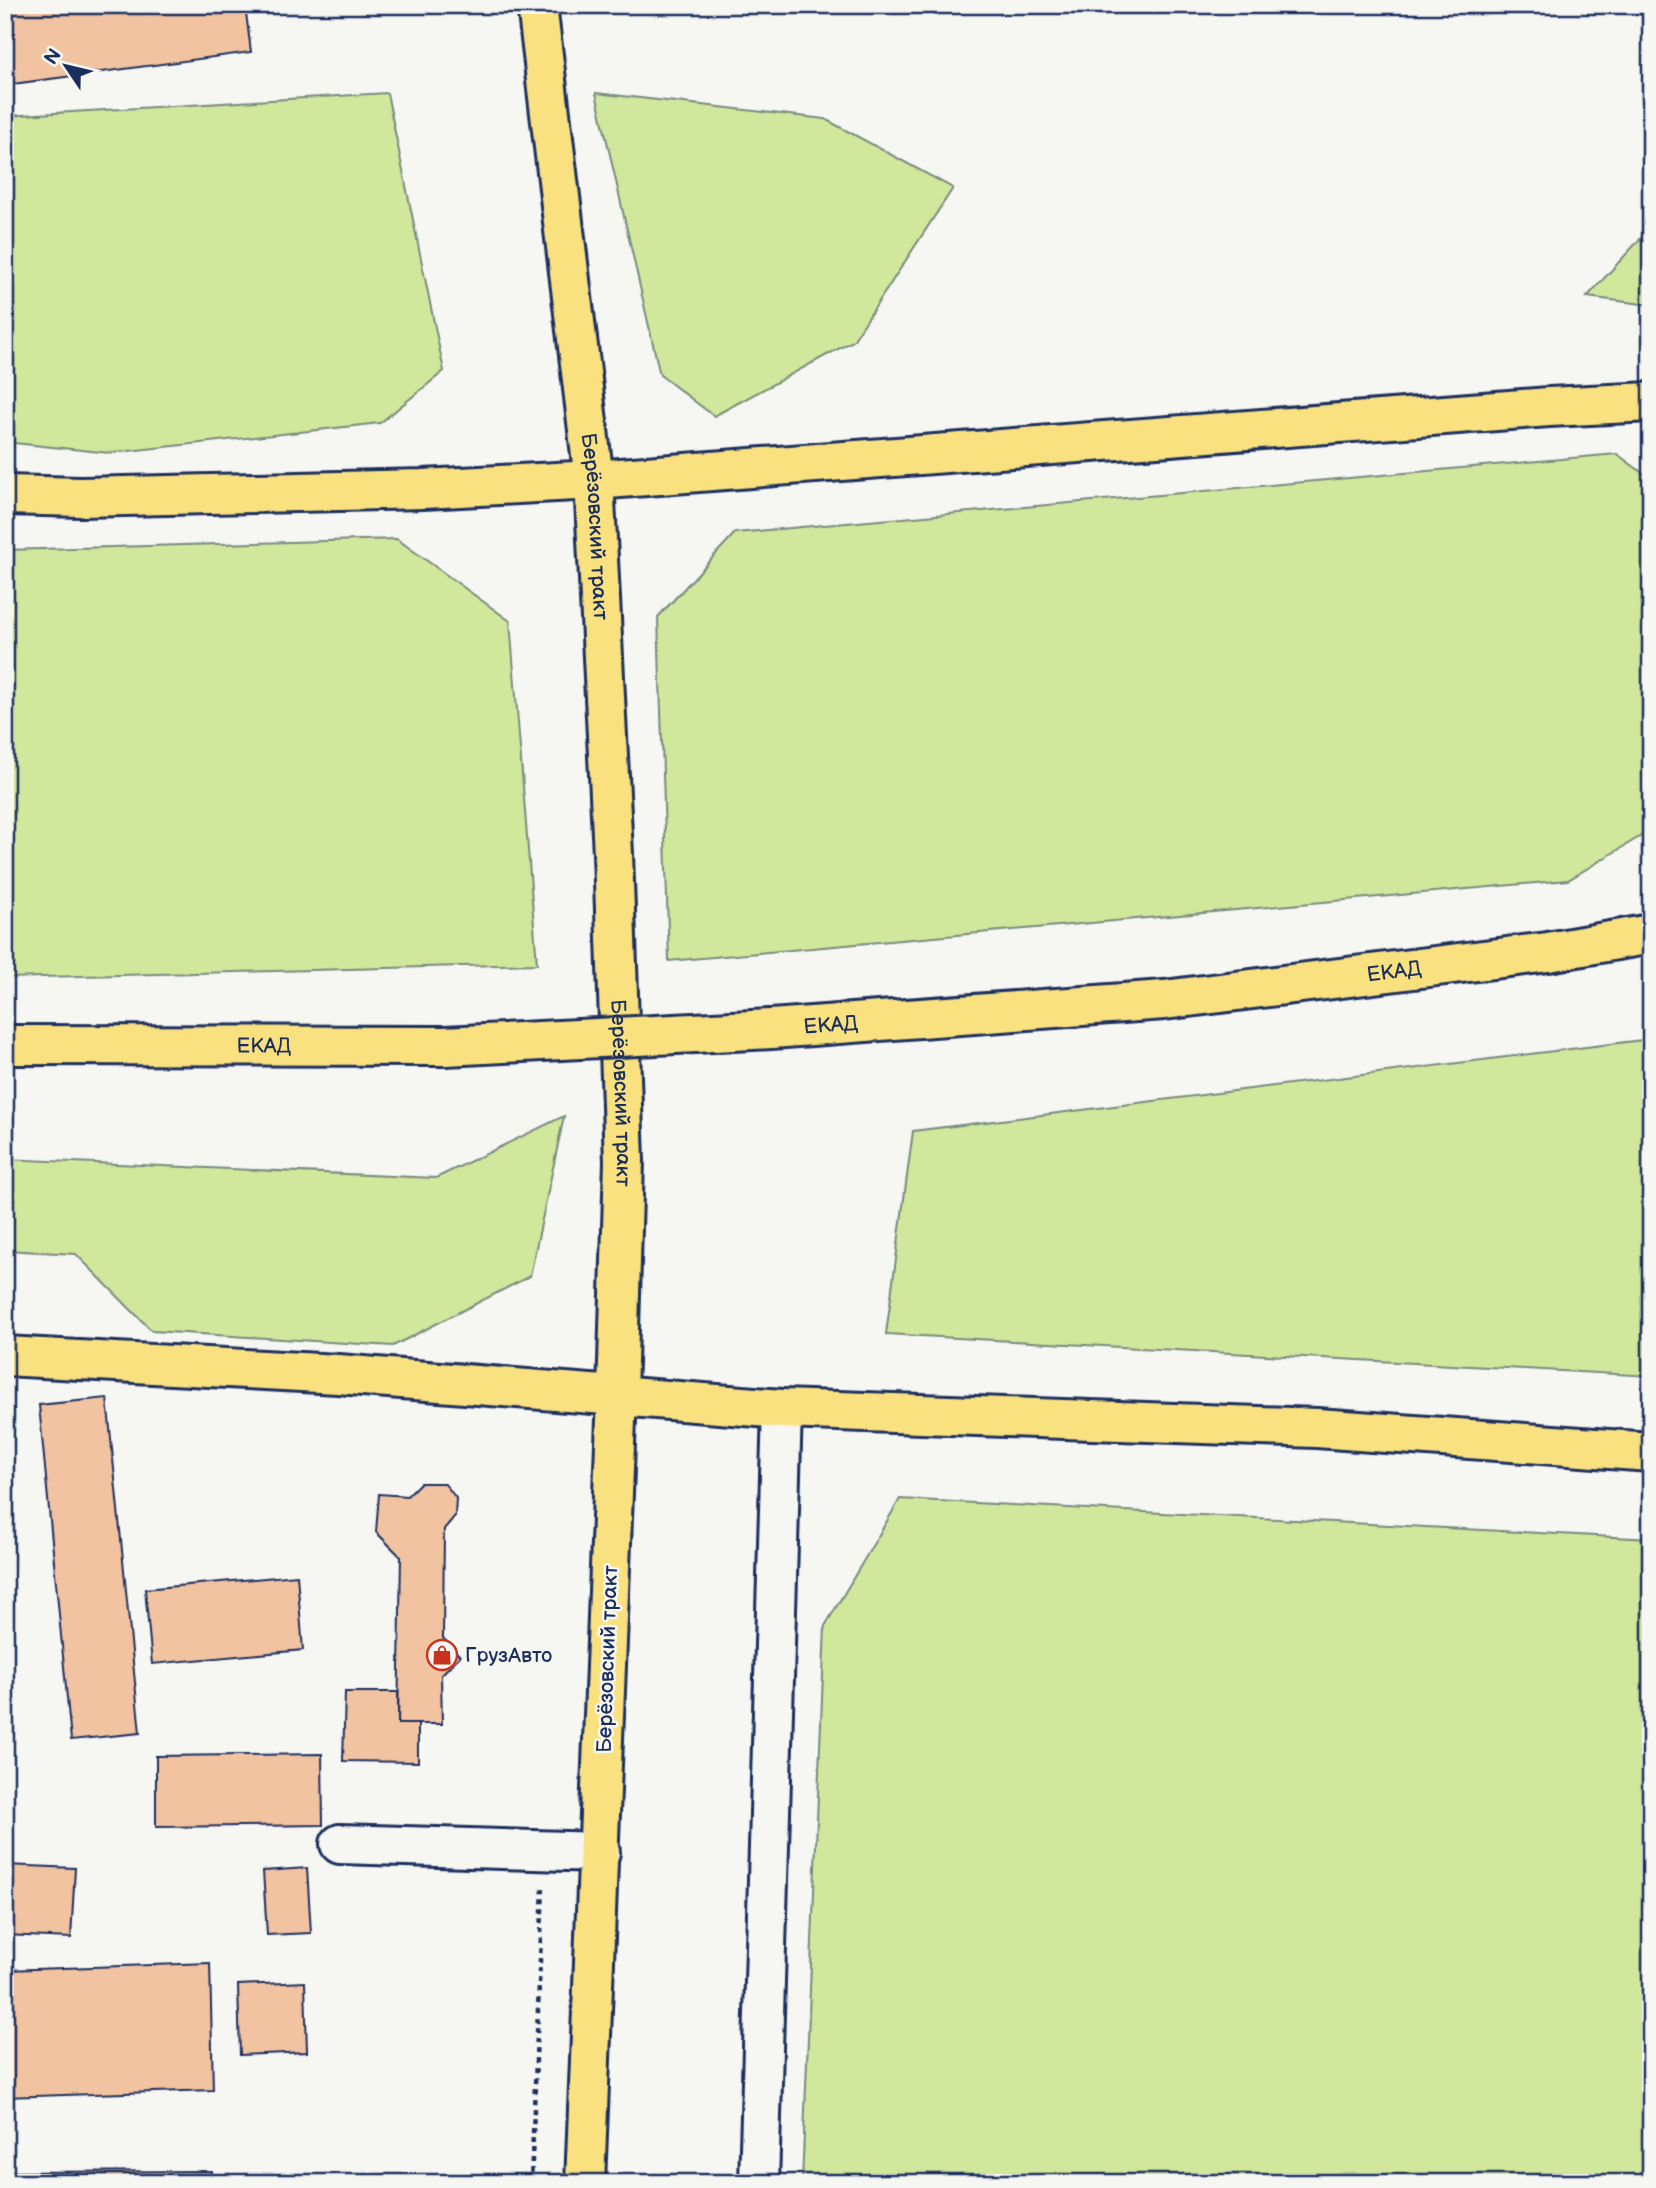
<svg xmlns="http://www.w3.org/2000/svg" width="1656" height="2188" font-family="'Balsamiq Sans',sans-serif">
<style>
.green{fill:#d1e79c;stroke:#768b7d;stroke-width:2}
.building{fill:#f2c3a1;stroke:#1b2f5e;stroke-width:2}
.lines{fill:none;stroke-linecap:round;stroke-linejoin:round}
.minor-casing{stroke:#1b2f5e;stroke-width:44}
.major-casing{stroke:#1b2f5e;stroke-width:44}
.highway-casing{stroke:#1b2f5e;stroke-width:44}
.path{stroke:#1b2f5e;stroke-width:4.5;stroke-dasharray:5 5;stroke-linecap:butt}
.minor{stroke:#f6f6f2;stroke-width:38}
.major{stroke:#fae180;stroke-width:38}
.highway{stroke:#fae180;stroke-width:38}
.highway-bridge-casing{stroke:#1b2f5e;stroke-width:44;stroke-linecap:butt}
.highway-bridge{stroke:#fae180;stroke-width:38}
.labels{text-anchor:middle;stroke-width:5;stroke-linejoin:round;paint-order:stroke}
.street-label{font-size:21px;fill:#1b2f5e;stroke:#f6f6f2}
.poi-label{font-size:21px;fill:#1b2f5e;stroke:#f6f6f2;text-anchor:start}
</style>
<rect width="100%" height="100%" fill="#f6f6f2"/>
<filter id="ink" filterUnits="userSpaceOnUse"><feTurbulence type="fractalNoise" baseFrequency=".0143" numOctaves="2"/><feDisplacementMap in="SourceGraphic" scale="14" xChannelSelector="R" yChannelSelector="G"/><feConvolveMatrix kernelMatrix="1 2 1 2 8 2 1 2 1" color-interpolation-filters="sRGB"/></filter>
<g filter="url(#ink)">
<!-- green -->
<path class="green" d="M387,93l57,278 -64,52 -270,30 -105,-11v-326z
M596,93l229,26 128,69 -100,153 -139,75 -54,-41z
M1651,227v78l-64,-8z
M1617,454l34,25v351l-83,50 -899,81 -11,-344 77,-84z
M397,539l113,82 27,343 -532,14v-428z
M1651,1039v337l-765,-42 27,-203z
M564,1116l-34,160 -137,70 -241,-15 -76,-77 -71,-4v-91l431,19z
M900,1499l751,40v644h-849l23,-557z"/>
<!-- building -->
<path class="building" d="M5,5h240l6,47 -246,33z
M107,1398l33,335 -69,7 -32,-335z
M420,1483h24l12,15 -1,18 -11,13 -1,109 17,18 -19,19 1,49h-44l3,-167 -25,-25 3,-38 28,2z
M297,1575l6,75 -151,14 -7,-75z
M345,1692h53v32h20v38l-75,-1z
M322,1754l1,71 -167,2v-71z
M5,1865l70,3 -4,70 -66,-3z
M307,1868l4,65 -44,2 -4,-64z
M210,1963l3,127 -208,7v-127z
M305,1982l2,70 -67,3 -2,-70z
M212,2171v12h-207v-11z"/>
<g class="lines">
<!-- minor casing -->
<g class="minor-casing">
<path id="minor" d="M340,1844l260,8
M759,2183l23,-774"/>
</g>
<!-- major casing -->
<g class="major-casing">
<g id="major">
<path id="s1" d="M537,5l57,475 19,374 11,307 -7,234 -32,788"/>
<path d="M5,495l76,2 342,-8 171,-9 955,-73 102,-5"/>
<path d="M5,1356l333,18 444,35 535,19 334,24"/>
</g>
</g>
<!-- highway casing -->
<g class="highway-casing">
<g id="highway">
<path id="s2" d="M771,1029l393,-29 384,-48 103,-18"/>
<path id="s3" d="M5,1045l440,1"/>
</g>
</g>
<!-- path -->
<path class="path" d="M531,2183l12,-297"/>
<!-- minor -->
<use href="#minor" class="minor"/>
<!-- major -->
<use href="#major" class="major"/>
<!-- highway -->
<use href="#highway" class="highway"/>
<!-- highway-bridge casing -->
<g class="highway-bridge-casing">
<path id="highway-bridge" d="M445,1046l326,-17"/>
</g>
<!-- highway-bridge -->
<use href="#highway-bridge" class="highway-bridge"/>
</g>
</g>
<!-- icons -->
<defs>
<g id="shop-ring" transform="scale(1.575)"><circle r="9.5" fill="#f6f6f2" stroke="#c8321e" stroke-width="1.5"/><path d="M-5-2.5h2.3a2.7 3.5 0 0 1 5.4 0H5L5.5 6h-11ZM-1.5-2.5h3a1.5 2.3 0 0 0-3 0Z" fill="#c8321e"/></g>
</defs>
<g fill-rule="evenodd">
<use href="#shop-ring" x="442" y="1655"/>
</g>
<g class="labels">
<!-- street labels -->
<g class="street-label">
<text dy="7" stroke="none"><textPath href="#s1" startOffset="525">Берёзовский тракт</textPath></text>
<text dy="7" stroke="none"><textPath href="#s2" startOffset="626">ЕКАД</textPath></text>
<text dy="7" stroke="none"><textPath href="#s2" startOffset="60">ЕКАД</textPath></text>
<text dy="7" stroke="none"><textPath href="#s3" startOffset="259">ЕКАД</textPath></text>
<text dy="7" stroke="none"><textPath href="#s1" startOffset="1092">Берёзовский тракт</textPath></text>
<text transform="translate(607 1659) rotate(-88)" y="7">Берёзовский тракт</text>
</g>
<!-- poi labels -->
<g class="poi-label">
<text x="465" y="1662">ГрузАвто</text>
</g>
</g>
<!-- margin -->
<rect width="1656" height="2188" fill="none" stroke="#f6f6f2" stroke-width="28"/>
<rect x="14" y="14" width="1628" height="2160" fill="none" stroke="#1b2f5e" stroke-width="2.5" filter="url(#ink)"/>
<!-- north arrow -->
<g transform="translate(66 66) rotate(305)" stroke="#f6f6f2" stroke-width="5" paint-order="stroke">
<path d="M0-5L12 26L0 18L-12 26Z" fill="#1b2f5e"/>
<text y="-10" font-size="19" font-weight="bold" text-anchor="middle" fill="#1b2f5e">N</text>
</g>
</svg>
